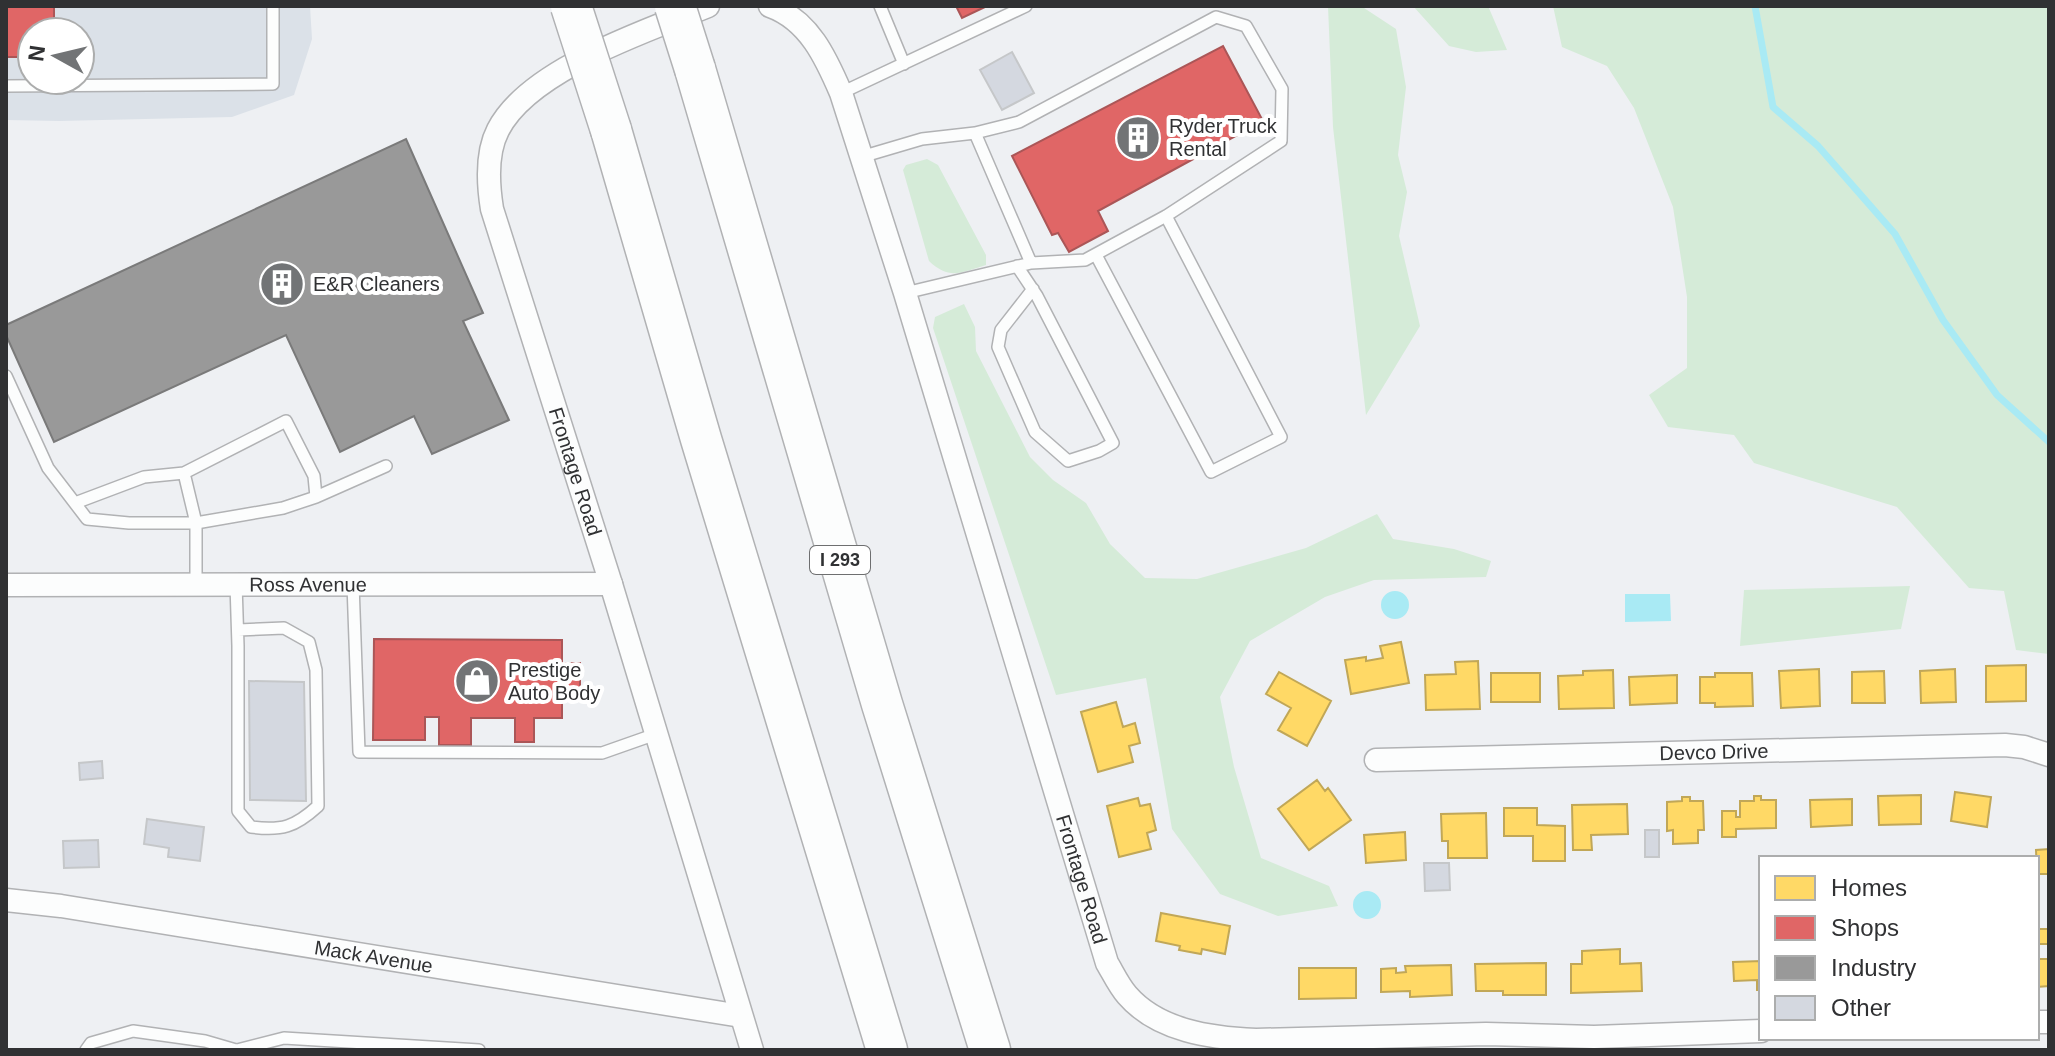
<svg xmlns="http://www.w3.org/2000/svg" width="2055" height="1056" font-family="Arial,sans-serif">
<style>
.built{fill:#dbe1e8;fill-rule:evenodd}
.green{fill:#d5ebd8}
.water{fill:#a9eaf4}
.homes{fill:#ffd966;stroke:#c1a757;stroke-width:2}
.shops{fill:#e06666;stroke:#ab5657;stroke-width:2}
.industry{fill:#999;stroke:#7a7a7a;stroke-width:2}
.lines{fill:none;stroke-linecap:round;stroke-linejoin:round}
.stream{stroke:#a9eaf4;stroke-width:7}
.building{fill:#d4d8e0;stroke:#c5c7c9;stroke-width:2}
.lane-casing{stroke:#b1b2b4;stroke-width:14}
.street-casing{stroke:#b1b2b4;stroke-width:25}
.highway-casing{stroke:#b1b2b4;stroke-width:43}
.lane{stroke:#fcfdfd;stroke-width:11}
.street{stroke:#fcfdfd;stroke-width:22}
.highway{stroke:#fcfdfd;stroke-width:40}
.highway-bridge-casing{stroke:#b1b2b4;stroke-width:43;stroke-linecap:butt}
.highway-bridge{stroke:#fcfdfd;stroke-width:40}
.labels{text-anchor:middle;stroke-width:8;stroke-linejoin:round;paint-order:stroke}
.shield{fill:#fff;stroke:#6e6f70;stroke-width:2}
.shield-label{font-size:18px;font-weight:bold;fill:#303133}
.poi-label{font-size:20px;fill:#303133;stroke:#fff;text-anchor:start}
.street-label{font-size:20px;fill:#303133;stroke:#fff}
</style>
<rect width="100%" height="100%" fill="#eef0f3"/>
<!-- built -->
<path class="built" d="M6,6h304l2,33 -18,56 -62,22 -173,4 -53,-1zM32,32h48v48h-48z"/>
<!-- green -->
<path class="green" d="M1328,6h33l35,23 10,58 -8,68 9,37 -8,44 21,90 -54,89 -33,-288z
M1413,6h75l19,44 -31,2 -27,-6z
M1553,6h496v648l-33,-4 -12,-59 -35,-3 -72,-81 -143,-44 -20,-28 -66,-8 -19,-32 38,-27v-71l-14,-90 -39,-99 -27,-42 -45,-19z
M927,159l11,6 48,90v10c-24,7 -36,16 -57,-4l-26,-91 3,-5z
M964,304l11,23 1,24 54,106 23,23 33,23 24,41 35,34 52,1 109,-31 71,-34 16,25 61,10 37,12 -5,16 -112,3 -49,17 -75,44 -30,56 14,70 27,91 68,28 9,20 -60,10 -58,-22 -48,-65 -26,-151 -90,17 -123,-367 2,-11z
M1910,586l-9,43 -161,17 4,-56z"/>
<!-- water -->
<path class="water" d="M1381 605a14 14 0 1 1 28 0a14 14 0 1 1-28 0Z
M1625,594h45l1,27 -46,1z
M1353 905a14 14 0 1 1 28 0a14 14 0 1 1-28 0Z"/>
<!-- homes -->
<path class="homes" d="M1401,642l8,41 -58,11 -6,-34 21,-3v4l17,-3 -3,-12z
M1478,661l2,48 -54,1 -1,-35 31,-1 -1,-12z
M2026,665v36l-40,1v-36z
M1819,669l1,37 -39,2 -2,-37z
M1955,669l1,33 -35,1 -1,-32z
M1613,670l1,38 -55,1 -1,-33 25,-1v-4z
M1884,671l1,32h-33v-31z
M1279,672l52,29 -24,45 -29,-16 13,-22 -25,-14z
M1491,673h49v29h-49z
M1715,673h37l1,33 -38,1v-4h-15v-26h15z
M1677,675v28l-47,2 -1,-28z
M1116,702l7,25 12,-4 5,20 -11,3 4,16 -35,10 -17,-60z
M1317,780l8,11 3,-3 23,32 -42,30 -31,-41z
M1955,792l36,5 -4,30 -36,-6z
M1921,795v29l-42,1 -1,-29z
M1754,796h7v4h15v28l-40,1v8h-14v-26h14v6h4v-16h14z
M1682,797h8v4h13l1,29h-6v13l-25,1v-14l-6,1v-29l15,-1z
M1138,798l2,8 10,-2 6,26 -9,3 4,16 -32,8 -12,-51z
M1852,799v26l-41,2 -1,-27z
M1627,804l1,30 -37,1 1,15h-19l-1,-45z
M1504,808h33v17l28,1v35h-32v-25h-29z
M1486,813l1,45h-39v-17h-6l-1,-27z
M1405,832l1,28 -40,3 -2,-28z
M2049,849v30v-5h-12l-1,-24z
M1161,913l69,13 -5,28 -23,-5 -1,5 -22,-4 1,-4 -24,-5z
M2037,929h12v15h-12z
M1620,949v15l21,-1 1,28 -71,2v-29h11v-13z
M2037,959h12v27l-12,1z
M1761,961v29h-4v-10l-23,1 -1,-19z
M1546,963v32h-43v-4h-27l-1,-27z
M1451,965l1,30 -42,2v-6l-29,1v-23l15,-1v5l10,-1 -1,-6z
M1299,968h57v30l-57,1z"/>
<!-- shops -->
<path class="shops" d="M6,6h48v26h-22v25h-26z
M956,6h31l-25,12z
M1223,46l40,75 -165,90 10,20 -39,21 -11,-19 -6,2 -40,-79z
M374,639l188,1v23h18v36l-18,-1v20h-28v24h-19v-24h-44v27h-32v-28h-14v23h-52z"/>
<!-- industry -->
<path class="industry" d="M406,139l77,174 -20,8 46,99 -77,34 -18,-38 -74,36 -54,-117 -232,107 -48,-107v-10z"/>
<g class="lines">
<!-- stream -->
<path class="stream" d="M1755,6l18,101 45,39 77,88 48,86 54,75 52,47"/>
</g>
<!-- building -->
<path class="building" d="M1012,52l22,41 -32,17 -22,-40z
M249,681l55,1 2,119 -56,-1z
M102,761l1,17 -23,2 -1,-17z
M147,819l57,8 -4,34 -32,-4 1,-9 -25,-4z
M1645,830h14v27h-14z
M98,840l1,27 -35,1 -1,-27z
M1424,863h25l1,27 -25,1z"/>
<g class="lines">
<!-- lane casing -->
<g class="lane-casing">
<path id="lane" d="M880,6l24,58
M6,86l267,-2v-78
M841,93l185,-87
M975,133l44,-11 197,-105 30,9 36,63 -1,52 -115,75 -81,44 -54,3
M861,157l61,-18 53,-6 56,130 -126,30
M1096,255l115,217 70,-35 -115,-221
M1017,266l20,30 76,147 -14,8 -31,10 -33,-29 -37,-85 3,-17 32,-41
M6,376l42,92 39,51 42,4h67v61
M316,497l70,-31
M75,503l69,-26 40,-4 12,50 87,-15 33,-11 -2,-21 -28,-55 -102,52
M236,584l2,62v165l13,16c31,4 44,0 67,-21l-2,-136 -7,-28 -25,-14 -46,2
M353,584l6,168 243,1 54,-19
M86,1050l5,-7 42,-12 72,10 31,9
M237,1050l47,-12 195,12"/>
</g>
<!-- street casing -->
<g class="street-casing">
<g id="street">
<path id="s1" d="M708,6c-61,25 -179,63 -210,124 -12,23 -10,54 -6,79l119,375 141,466"/>
<path id="s2" d="M770,6c39,14 56,52 71,87l64,200 202,670c6,10 12,23 20,32 31,36 84,43 129,45l230,-6 108,3 167,-6"/>
<path id="s3" d="M6,585l605,-1"/>
<path id="s4" d="M1376,760l629,-15 19,2 25,8"/>
<path id="s5" d="M6,900l55,6 680,110"/>
<path d="M2037,1022h12"/>
</g>
</g>
<!-- highway casing -->
<g class="highway-casing">
<path id="highway" d="M695,69l187,635 108,346
M611,130l90,309 186,611"/>
</g>
<!-- lane -->
<use href="#lane" class="lane"/>
<!-- street -->
<use href="#street" class="street"/>
<!-- highway -->
<use href="#highway" class="highway"/>
<!-- highway-bridge casing -->
<g class="highway-bridge-casing">
<path id="highway-bridge" d="M571,6l40,124
M675,6l20,63"/>
</g>
<!-- highway-bridge -->
<use href="#highway-bridge" class="highway-bridge"/>
</g>
<!-- icons -->
<defs>
<g id="building-disc" transform="scale(2.3)"><circle r="9.5" fill="#727476" stroke="#fff"/><path d="M-4-6H4V6H1V3H-1V6H-4ZM-2.5-4.3h1.7v1.8h-1.7ZM.8-4.3h1.7v1.8H.8ZM-2.5-1h1.7V.8h-1.7ZM.8-1h1.7V.8H.8Z" fill="#fff"/></g>
<g id="shop-disc" transform="scale(2.3)"><circle r="9.5" fill="#727476" stroke="#fff"/><path d="M-5-2.5h2.3a2.7 3.5 0 0 1 5.4 0H5L5.5 6h-11ZM-1.5-2.5h3a1.5 2.3 0 0 0-3 0Z" fill="#fff"/></g>
</defs>
<g fill-rule="evenodd">
<use href="#building-disc" x="1138" y="138"/>
<use href="#building-disc" x="282" y="284"/>
<use href="#shop-disc" x="477" y="681"/>
</g>
<g class="labels">
<!-- shield labels -->
<rect class="shield" x="810" y="546" width="60" height="28" rx="6"/>
<g class="shield-label">
<text x="840" y="566">I 293</text>
</g>
<!-- poi labels -->
<g class="poi-label">
<text x="1169" y="133">Ryder Truck<tspan x="1169" dy="23">Rental</tspan></text>
<text x="313" y="291">E&amp;R Cleaners</text>
<text x="508" y="677">Prestige<tspan x="508" dy="23">Auto Body</tspan></text>
</g>
<!-- street labels -->
<g class="street-label">
<text dy="7" stroke="none"><textPath href="#s1" startOffset="604">Frontage Road</textPath></text>
<text dy="7" stroke="none"><textPath href="#s3" startOffset="302">Ross Avenue</textPath></text>
<text dy="7" stroke="none"><textPath href="#s4" startOffset="338">Devco Drive</textPath></text>
<text dy="7" stroke="none"><textPath href="#s2" startOffset="938">Frontage Road</textPath></text>
<text dy="7" stroke="none"><textPath href="#s5" startOffset="372">Mack Avenue</textPath></text>
</g>
</g>
<!-- border -->
<rect width="2055" height="1056" fill="none" stroke="#303133" stroke-width="16"/>
<!-- legend -->
<rect x="1759" y="856" width="280" height="184" fill="#ffffff" stroke="#acadad" stroke-width="2"/>
<rect x="1775" y="876" width="40" height="24" fill="#ffd966" stroke="#acadad" stroke-width="2"/>
<text x="1831" y="896" font-size="24" fill="#303133">Homes</text>
<rect x="1775" y="916" width="40" height="24" fill="#e06666" stroke="#acadad" stroke-width="2"/>
<text x="1831" y="936" font-size="24" fill="#303133">Shops</text>
<rect x="1775" y="956" width="40" height="24" fill="#999999" stroke="#acadad" stroke-width="2"/>
<text x="1831" y="976" font-size="24" fill="#303133">Industry</text>
<rect x="1775" y="996" width="40" height="24" fill="#d4d8e0" stroke="#acadad" stroke-width="2"/>
<text x="1831" y="1016" font-size="24" fill="#303133">Other</text>
<!-- north arrow -->
<g transform="translate(56 56) rotate(278)"><circle r="38" fill="#ffffff" stroke="#acadad" stroke-width="2"/>
<path d="M0-6L14 30L0 20L-14 30Z" fill="#727476"/>
<text y="-12" font-size="22" font-weight="bold" text-anchor="middle" fill="#303133">N</text>
</g>
</svg>
